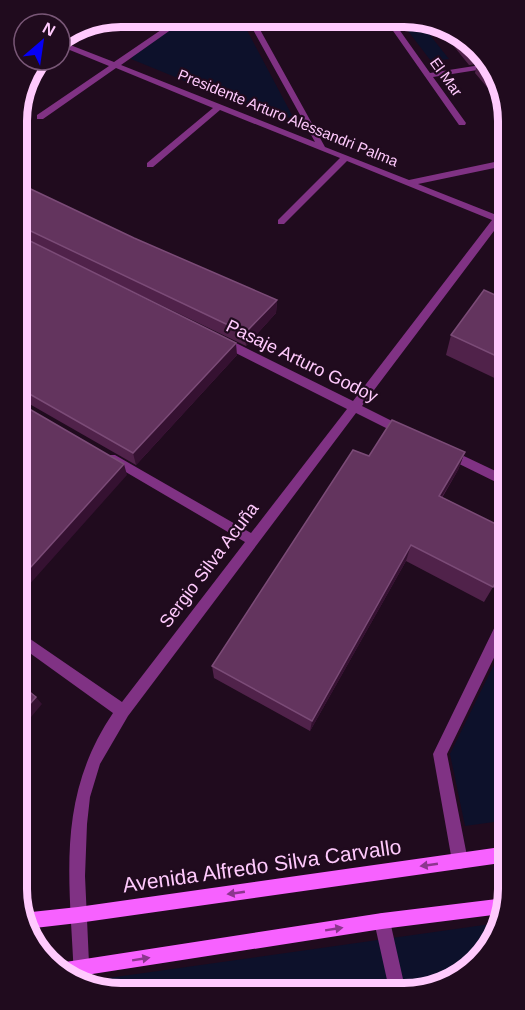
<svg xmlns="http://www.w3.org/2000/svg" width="525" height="1010" font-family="Helvetica,sans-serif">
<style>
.green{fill:#0d112b}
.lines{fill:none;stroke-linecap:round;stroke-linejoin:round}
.street{fill:#803284;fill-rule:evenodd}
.secondary{fill:#f761ff;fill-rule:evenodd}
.wall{fill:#50224a}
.shaded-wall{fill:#351131}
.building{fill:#63345e;stroke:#7b4b77;stroke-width:1.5}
.oneway{fill:#8c368e}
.labels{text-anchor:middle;stroke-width:4.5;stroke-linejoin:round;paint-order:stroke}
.far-street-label{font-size:15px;fill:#ffcafd;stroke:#200b1e}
.street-label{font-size:18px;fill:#ffcafd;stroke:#200b1e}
.near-street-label{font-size:21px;fill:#ffcafd;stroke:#200b1e}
.rim{fill:none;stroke:#ffcafd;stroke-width:8}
</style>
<rect width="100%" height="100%" fill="#200b1e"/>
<!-- green -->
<path class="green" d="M189,17h51l53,100 -15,2 -147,-60 4,-5z
M398,18h26l17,9 -15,3 23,29 -18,2z
M507,638l1,182 -43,6 -15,-72z
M498,923l-11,30 -50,35 -330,5 -6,-3v-11z"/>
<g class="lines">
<!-- street -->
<path class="street" d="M180,17h9l-68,48 194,77 -69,-125h7l72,130 84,33 95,-20v6l-86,18 86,34v6l-4,-1 -138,183 44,22 2,3 -2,3h-8l-42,-21 -228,303 -28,48 -10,33 -3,27 -2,52 5,109 -16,-7c-4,-98 -19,-179 39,-265l-93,-67v-14l102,70 123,-160 -138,-81 -2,-3 2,-3h8l136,78 96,-124 -129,-65 -1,-3 1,-3h8l127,63 139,-181 -145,-59 -63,63h-6v-4l62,-62 -120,-48 -67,57h-6v-4l66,-55 -97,-40 -73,51h-6v-4l72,-49 -49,-20v-5l54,21z
M384,18h7l39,55 57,-9 3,4 -57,9 33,46 -1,2h-6z
M447,448l59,28v11l-63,-31 -2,-3z
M506,612l1,19 -60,123 21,107 -2,6 -6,2 -6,-2 -2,-6 -19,-107 68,-140z
M382,913l6,2 2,6 15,67 -16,1 -15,-68 2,-6z"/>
<!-- secondary -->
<path class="secondary" d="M508,846v16l-430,61 -52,6 -4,-7v-9l56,-6z
M505,898l2,1 -6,15 -119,15 -309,48 -21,-10 7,-4 323,-50z"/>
</g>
<!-- wall -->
<path class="wall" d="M454,33l19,9 30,46 -6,11 -22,-26 2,-9 -8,1 -17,-21z
M18,183l116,55 143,62 -1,13 -30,33 -141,-68 132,77 -101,110 -117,-67z
M504,299l1,84 -59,-28 5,-20z
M465,452l-7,18 -16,28 51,89 -9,15 -78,-41 -96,170 -96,-53 -2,-12 157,-210z"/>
<!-- shaded-wall -->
<path class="shaded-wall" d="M501,86l2,2v10l-6,1z
M277,300l-1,13 -30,33 -1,-13z
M236,343l1,12 -101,110 -3,-12z
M465,452l-7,18 -26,43 7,-17z
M124,464l3,11 -107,120v-16z
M411,545l-5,16 -96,170 2,-10z
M36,697l6,7 -21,25v-15z"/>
<!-- building -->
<path class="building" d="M459,35l14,7 5,9h-6z
M483,58l19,28 -24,-27z
M18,183l116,55 143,62 -32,33 -227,-108z
M18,235l218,108 -103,110 -114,-65z
M484,290l20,9 1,61 -54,-25z
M19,403l105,61 -104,115z
M392,420l73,32 -26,44 67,33v34l-13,24 -82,-42 -99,176 -100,-55 141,-216 16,6z
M21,685l15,12 -15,17z"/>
<!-- one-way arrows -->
<defs><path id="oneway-solid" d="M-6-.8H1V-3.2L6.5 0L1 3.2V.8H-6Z" transform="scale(1.5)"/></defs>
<g class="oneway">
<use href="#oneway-solid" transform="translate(429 865) rotate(172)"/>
<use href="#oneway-solid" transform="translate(236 893) rotate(172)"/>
<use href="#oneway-solid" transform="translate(334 929) rotate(-9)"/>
<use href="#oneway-solid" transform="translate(141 959) rotate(-9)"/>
</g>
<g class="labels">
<!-- far-street labels -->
<g class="far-street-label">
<text transform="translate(446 77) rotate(54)" y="5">El Mar</text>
<text transform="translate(288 118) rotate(22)" y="5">Presidente Arturo Alessandri Palma</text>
</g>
<!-- street labels -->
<g class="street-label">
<text transform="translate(302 361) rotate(26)" y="6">Pasaje Arturo Godoy</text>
<text transform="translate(209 565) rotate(-53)" y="6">Sergio Silva Acuña</text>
</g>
<!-- near-street labels -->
<g class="near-street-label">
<text transform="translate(262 866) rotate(-8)" y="7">Avenida Alfredo Silva Carvallo</text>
</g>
</g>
<!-- crop -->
<path d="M0 0H525V1010H0ZM121 27H404A94 94 0 0 1 498 121V889A94 94 0 0 1 404 983H121A94 94 0 0 1 27 889V121A94 94 0 0 1 121 27Z" fill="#200b1e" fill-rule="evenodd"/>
<path class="rim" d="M121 27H404A94 94 0 0 1 498 121V889A94 94 0 0 1 404 983H121A94 94 0 0 1 27 889V121A94 94 0 0 1 121 27Z"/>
<!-- north arrow -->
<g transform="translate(42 42) rotate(29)"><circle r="28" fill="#200b1e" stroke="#795777" stroke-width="1.5"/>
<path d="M0-4.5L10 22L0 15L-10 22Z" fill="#0600f5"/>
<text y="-9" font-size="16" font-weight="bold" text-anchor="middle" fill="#ffcafd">N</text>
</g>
</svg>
